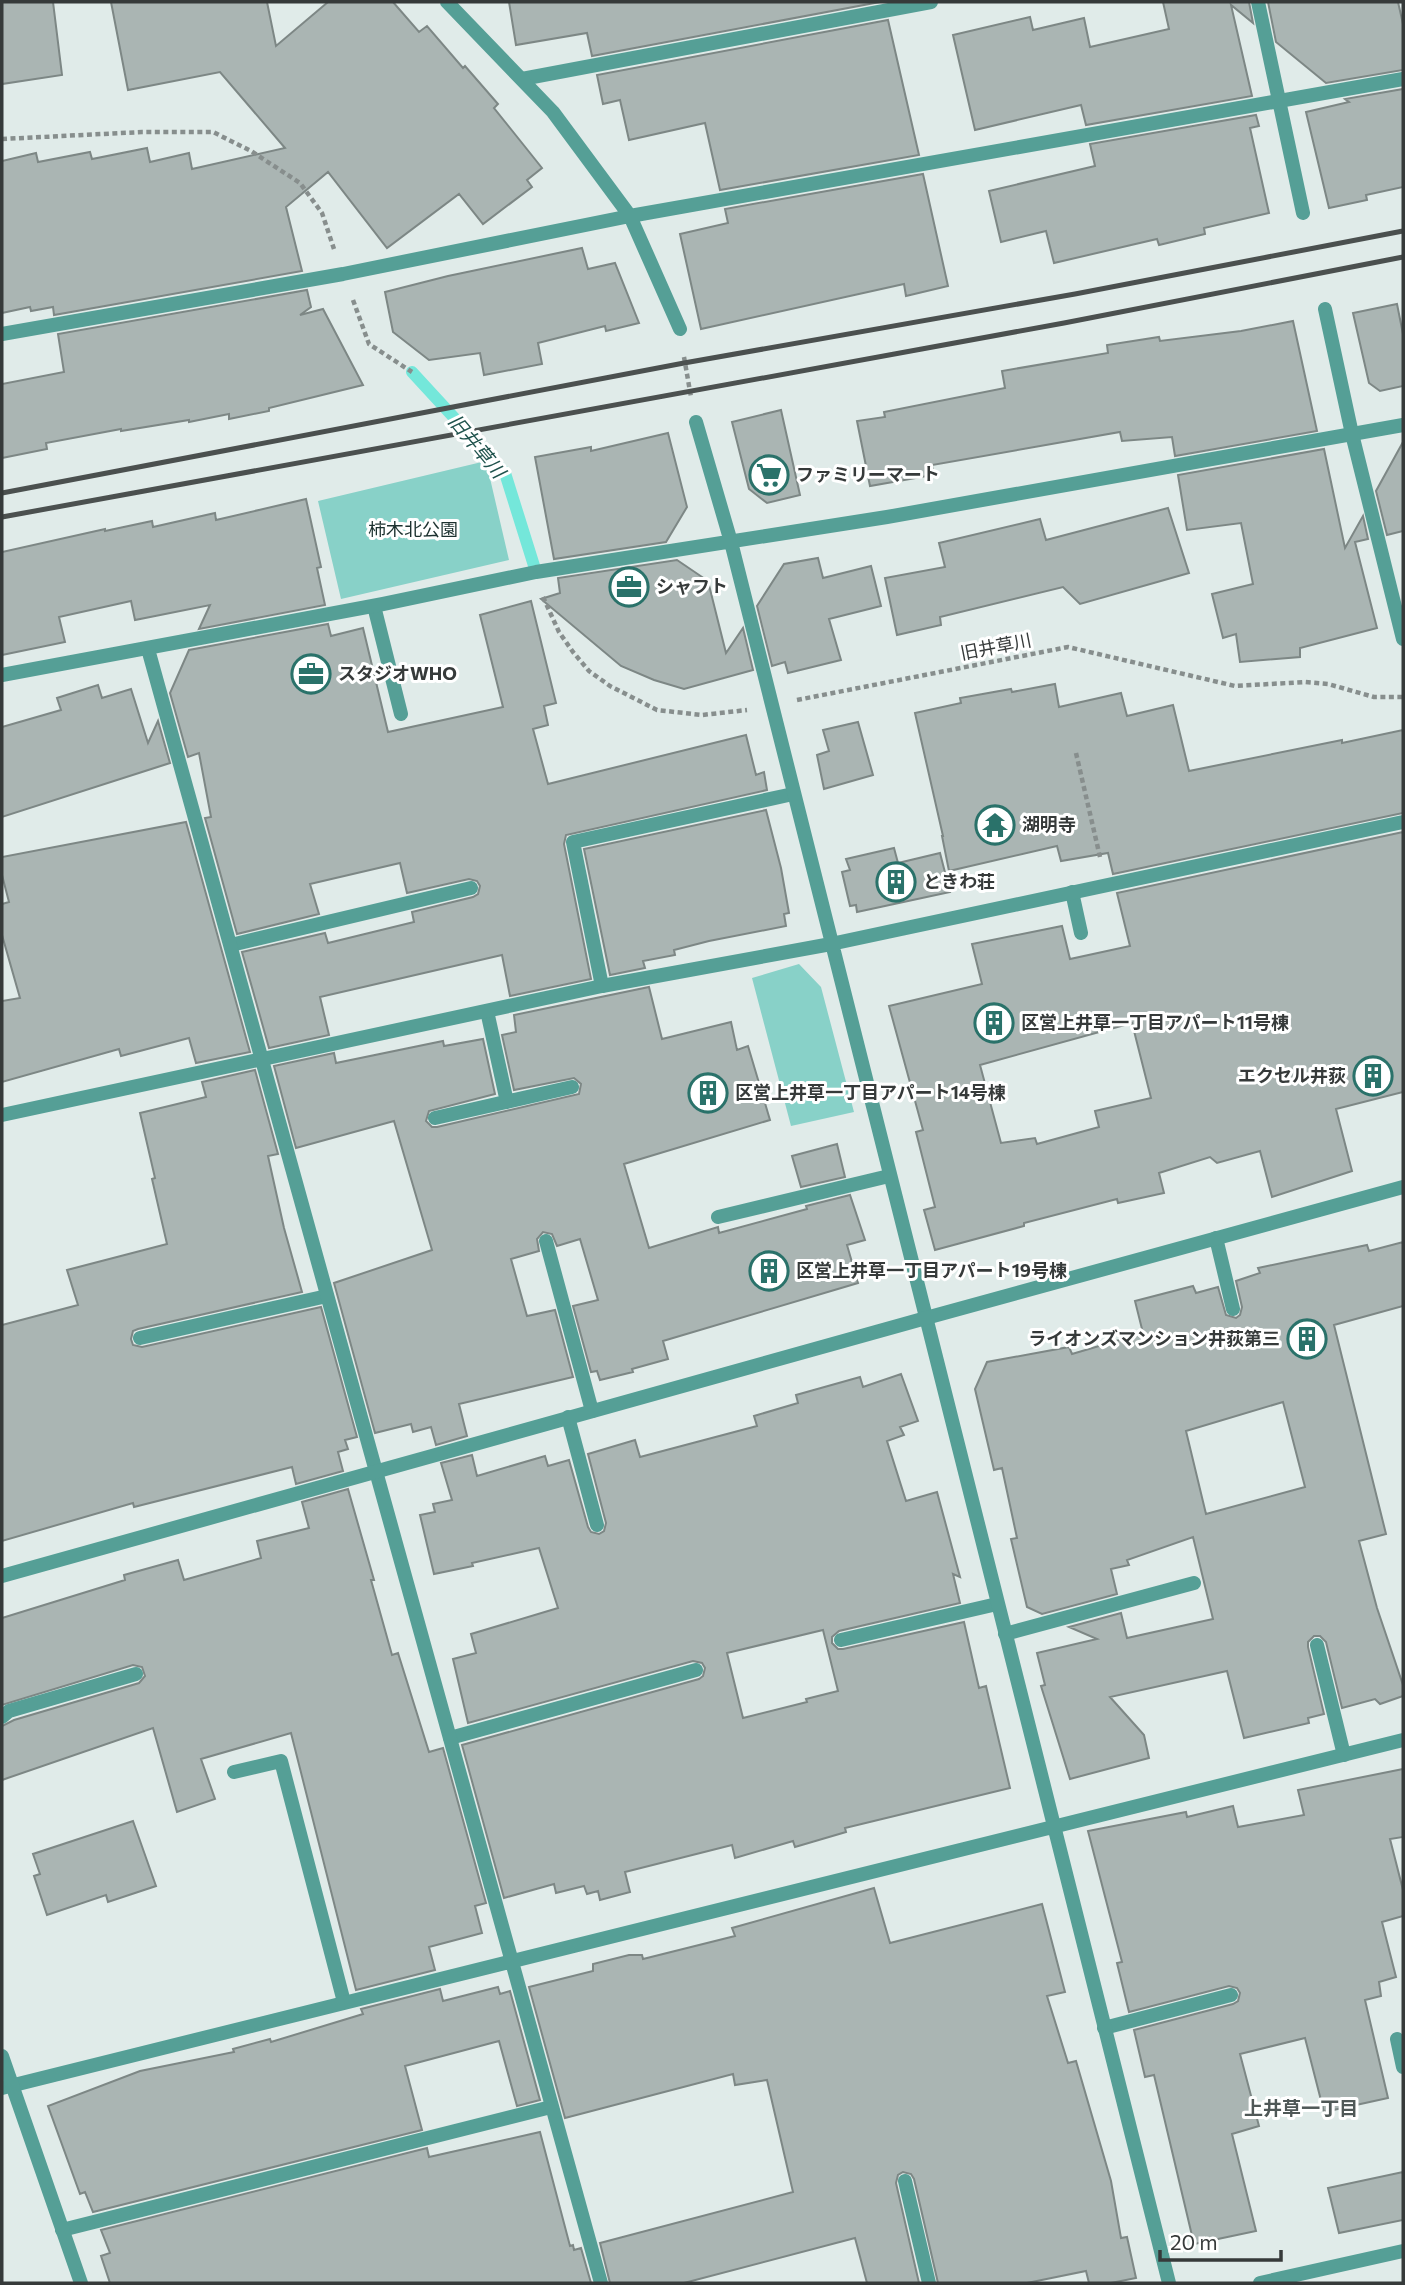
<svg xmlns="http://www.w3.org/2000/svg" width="1405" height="2285" font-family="Commissioner,'Noto Sans JP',sans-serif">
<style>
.green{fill:#88d1c8}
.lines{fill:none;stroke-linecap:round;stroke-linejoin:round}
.stream{stroke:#74e7da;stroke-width:12}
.building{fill:#aab5b3;stroke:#7d8785;stroke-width:2;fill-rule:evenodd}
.path{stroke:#878e8d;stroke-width:4.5;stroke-dasharray:5 3.5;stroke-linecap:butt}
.service{stroke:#559f96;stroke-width:14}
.minor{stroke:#559f96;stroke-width:14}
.tertiary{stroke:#559f96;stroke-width:14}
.rail{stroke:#4b504f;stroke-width:5}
.labels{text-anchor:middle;stroke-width:6;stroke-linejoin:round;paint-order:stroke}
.poi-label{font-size:18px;font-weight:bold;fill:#363a3a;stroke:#fff;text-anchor:start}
.park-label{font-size:18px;fill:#1c312f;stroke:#fff}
.street-label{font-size:18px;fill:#363a3a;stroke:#fff}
.water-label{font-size:19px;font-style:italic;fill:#20534d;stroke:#fff}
.neighbourhood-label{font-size:19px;font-weight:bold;fill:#4f5857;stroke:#fff}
</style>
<rect width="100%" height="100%" fill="#e0ebe9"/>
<!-- green -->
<path class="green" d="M486,461l23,99 -168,39 -23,-98z
M799,964l22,23 33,125 -63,14 -39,-148z"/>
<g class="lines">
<!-- stream -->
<path class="stream" d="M412,372l93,101 31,99"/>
</g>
<!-- building -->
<path class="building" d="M2,2h51l9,73 -60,9z
M111,2h156l9,44 52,-44h65l26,30 8,-6 36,42 2,-2 33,38 -4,4 48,60 -15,12 5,7 -49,37 -24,-30 -72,54 -59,-76 -42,35 16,64 -248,44 -1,-8 -22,4 -1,-4 -28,6v-152l34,-8 2,9 52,-10 2,7 55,-11 3,14 39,-9 3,16 93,-21 -65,-76 -92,18z
M509,2h371l-288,54 -5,-23 -71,12z
M1163,2h86l4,21 -22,-18 21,91 -166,29 -5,-20 -106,25 -22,-95 77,-18 3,13 51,-12 6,29 79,-18z
M1268,2h130l5,22v46l-77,13 -50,-41z
M888,20l31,135 -199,35 -15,-67 -76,17 -9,-40 -17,4 -6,-29z
M1403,89v98l-37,8 1,5 -38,8 -23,-96 43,-10 -4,-3z
M1256,115l3,11 -9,2 19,85 -65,15 1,6 -46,11 -2,-6 -103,24 -8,-32 -45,11 -12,-51 106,-25 -5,-22z
M923,174l25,112 -42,10 -2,-12 -203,45 -21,-95 48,-11 -3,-14z
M582,248l6,21 27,-6 24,60 -33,8 -1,-5 -67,17 4,21 -58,11 -4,-22 -51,7 -36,-28 -8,-40 63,-16z
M307,290l4,17 -11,8 23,-6 40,76 -94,23v3l-40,8v-5l-40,8v-2l-68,11v-2l-75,14 1,6 -45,9v-74l62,-12 -6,-38z
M1397,304l6,30v52l-23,5 -11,-8 -16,-70z
M1293,321l24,110 -142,25 -3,-19 -50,4 -2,-9 -188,33 1,10 -63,11 -13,-65 28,-4 -1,-5 121,-24 -3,-17 106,-18 -1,-8 52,-8 1,4 81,-10z
M781,410l19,85 -33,8 -18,-14 -17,-67z
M668,433l19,74 -21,35 -112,17 -19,-102 56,-10v4z
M1403,442v89l-16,4 -11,-44z
M1324,449l21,99 18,-32 5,23 -13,3 22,86 -77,20v9l-60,5 -4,-28 -13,4 -11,-44 41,-10 -12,-61 -54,7 -9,-55z
M306,499l15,68 -4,1 8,37 -126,24 11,-24 -75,15 -4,-19 -72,16 6,25 -63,13v-103l103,-23v2l47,-10 1,6 62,-14 1,7z
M1168,508l21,65 -109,31 -17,-17 -123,30 1,8 -44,10 -12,-57 60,-11 -6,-24 101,-24 6,21z
M818,558l5,20 48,-12 10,40 -52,13 12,41 -53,13 -3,-11 -13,4 -15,-60 27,-42z
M677,560l31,21 18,72 17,-25 10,42 -69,19 -30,-9 -33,-14 -80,-67 19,-6 -2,-15z
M531,601l25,102 -12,3 4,19 -15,4 15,55 198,-49 10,40 8,-3 3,18 -201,45 -2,9 27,135 -81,17 -8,-41 -182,42 9,38 -60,13 -27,-96 83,-19 3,10 86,-21 -2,-10 61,-15 5,-3 2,-8 -3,-5 -8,-2 -62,14 -7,-30 -90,21 9,30 -82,20 -32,-116 6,-1 -12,-64 -11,4 -18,-64 19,-43 139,-26 3,12 32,-8 25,104 115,-25 -23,-92z
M1055,684l4,23 62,-14 6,23 46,-11 16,66 153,-31v3l61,-13v83l-290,61 -5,-21 -47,8 -4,-15 -108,25 -7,-35h1l-28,-123 46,-10 -1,-5 51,-9 1,3z
M98,685l4,13 29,-9 17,54 10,-22 12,42 -168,54v-90l59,-17 -4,-12z
M858,722l15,53 -49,14 -7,-34 12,-4 -6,-21z
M766,810l15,58 8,45 -5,1 2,12 -77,15 -35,9 1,5 -32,6 2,7 -35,7 -26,-126z
M186,822l64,230 -54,11 -7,-25 -68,18 -2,-7 -117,33v-81l18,-3 -18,-63v-31l7,-2 -7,-27v-18z
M1403,832v260l-67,17 16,62 -80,26 -12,-46 -43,12 -7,-6 -51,16 5,20 -46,10 -1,-4 -93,24v3l-89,24 -11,-40 11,-3 -19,-75 7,-2 -34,-124 93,-22 -10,-40 90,-18 8,33 60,-13 -13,-53zM1132,1023l19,75 -56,13 4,16 -62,17 -2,-6 -34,5 -21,-78z
M894,848l4,15 42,-10 10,39 -93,20 -1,-7 -6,1 -8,-34 8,-2 -4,-11z
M649,987l13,52 69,-17 6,28 11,-4 22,74 -146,44 25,84 69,-21 1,6 88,-24 -1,-3 44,-11 15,45 -18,5 11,38 -195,58 5,18 -36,10 1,3 -33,8 -3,-9 -6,1 -18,-66 25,-6 -18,-61 -23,7 -5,-12 -9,-2 -6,7 2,12 -28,8 16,57 28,-6 18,67 -114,27 8,32 -31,9 -5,-18 -18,5 -2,-8 -36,9 -41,-150 98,-33 -38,-129 -98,27 -22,-82 60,-13 2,10 107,-22 1,5 39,-7 12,55 -66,17 -3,10 6,6h5l142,-33 2,-10 -7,-6 -60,12 -12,-55 14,-3 -2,-17z
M255,1070l23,84 -10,2 16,72 18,64 -164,37 -5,2 -2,8 2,6 9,2 179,-40 36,130 -12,3 3,9 -10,3 5,19 -47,13 -4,-17 -158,40 -1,-4 -131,38v-216l76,-20 -11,-35 100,-26 -15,-65 3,-1 -15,-65 66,-16 -4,-15z
M837,1144l8,33 -44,10 -9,-31z
M1403,1242v64l-69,19 52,209 -27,7 18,67 26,77v11l-23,8 -5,-5 -33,9 -16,-66 -6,-6h-6l-6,6v5l16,67 -16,4 1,5 -65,15 -17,-67 -117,26 34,38 5,23 -79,21 -29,-93 4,-1 -8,-32 60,-14 -28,-12 52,-14 6,25 86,-19 -20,-82 -66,23 2,5 -18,4 6,25 -75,20 -15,-7 -16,-68 6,-1 -15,-70 -8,2 -19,-81 12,-27 82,-15 3,7 71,-21 -8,-32 58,-15 3,7 22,-6 8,28 10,3 4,-3 2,-8 -6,-26 24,-8 -2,-5 109,-23 2,6zM1283,1402l22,85 -99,27 -20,-83z
M901,1374l17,47 -18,6 4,8 -17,6 19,60 31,-9 23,85 -7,-3 7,29 -121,28 -7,6v6l6,6h5l121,-27 15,66 7,-2 24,102 -165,40 1,4 -51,15 -2,-6 -58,17 -3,-13 -107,27 5,20 -30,8 -2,-9 -11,3 -3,-8 -28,7 -2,-9 -50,14 -42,-153 237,-66 4,-3 2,-8 -3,-5 -9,-2 -225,62 -15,-64 23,-6 -5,-19 87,-26 -19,-60 -67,15 1,3 -39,8 -14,-59 15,-3 -2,-8 19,-4 -11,-37 31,-8 5,21 68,-20 3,10 21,-6 19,67 3,5 8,2 5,-3 2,-8 -18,-69 47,-14 5,17 117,-31 -3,-10 44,-13 -2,-8 64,-18 3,10zM823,1630l15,61 -32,8 1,3 -64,16 -16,-65z
M348,1489l26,91h-3l21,75 6,-2 31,99 14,-4 43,155 -11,3 7,27 -53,14 6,23 -79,20 -65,-257 -90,26 14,40 -38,13 -24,-84 -151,52v-54l12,-6 125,-37 6,-7 -3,-9 -9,-2 -131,40v-87l123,-38 -1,-5 54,-15 6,20 77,-22 -4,-17 52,-13 -7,-26z
M1403,1769v68l-13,2 13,51v26l-21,6 14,55 -17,5 2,14 -16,4 23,98 -64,14 -19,-74 -65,16 19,72 -27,8 24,97 -62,13 -40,-169 -9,2 -11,-47 99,-26 5,-3 2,-8 -3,-5 -8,-2 -100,26 -12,-49 5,-1 -34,-131 98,-19 1,5 46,-11 5,21 66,-12 -6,-25z
M133,1821l23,65 -48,16 -2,-7 -59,20 -13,-39 6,-2 -7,-20z
M874,1888l16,55 152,-39 23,88 -18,4 21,67 8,-2 35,120 10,57 6,-1 9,41 -25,5h-22l-3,-12 -59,12h-89l-24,-104 -3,-5 -8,-2 -5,3 -2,8 23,100h-52l-12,-45 -171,45h-74l-10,-40 193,-51 -26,-112 -32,5 -2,-11 -168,44 -36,-131 64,-16v-7l36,-9h13l1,4 92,-23 -3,-8z
M498,1987l2,7 10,-3 30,109 -23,6 -18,-65 -94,25 17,64 -329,82 -8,-20 -5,2 -32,-88 92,-35 94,-19 -1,-3 37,-10 1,3 92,-28 -2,-5 79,-20 3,12z
M540,2132l30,114 3,-1 1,5 7,-2 10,35h-481l-9,-27 9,-3 -9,-23 326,-82 2,9z
M1403,2172v48l-64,13 -11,-45z"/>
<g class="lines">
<!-- path -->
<path class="path" d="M2,139l140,-7h71l38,19 49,32 22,30 12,36
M353,300l16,44 43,28
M684,357l7,40
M543,597l16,35 14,20 16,19 21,15 47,24 45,5 45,-5
M797,700l271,-53 167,39 70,-4 23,2 46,13h29
M1076,753l24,104"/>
<!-- service -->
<path class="service" d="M522,79l409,-77
M1325,309l27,125
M374,606l27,108
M1072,892l9,41
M231,945l240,-57
M602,986l-29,-144 220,-48
M487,1011l20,91
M435,1118l137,-31
M718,1217l171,-41
M1216,1238l17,71
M546,1241l46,170
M140,1338l187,-42
M568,1417l29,108
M1005,1634l189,-51
M841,1640l156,-36
M1317,1645l27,110
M2,1717l7,-6 127,-37
M450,1738l246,-68
M234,1772l47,-11 63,241
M1104,2028l127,-33
M1397,2039l6,28
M905,2181l24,102
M62,2230l489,-123"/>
<!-- minor -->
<path class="minor" d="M447,2l106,110 77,104 50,113
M1258,2l45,211
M2,334l341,-60 287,-58 773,-137
M696,422l35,120 438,1741
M1352,434l51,205
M148,649l453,1634
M2,675l381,-71 153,-32 351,-55 516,-92
M2,1115l600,-129 229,-42 572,-122
M2,2088l1401,-348
M1260,2283l143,-32"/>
<!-- tertiary -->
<path class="tertiary" d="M2,1576l924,-258 477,-131
M2,2056l79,227"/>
<!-- rail -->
<path class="rail" d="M2,493l682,-130 391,-69 328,-63
M2,517l1062,-194 339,-66"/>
</g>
<!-- icons -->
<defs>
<g id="supermarket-ring" transform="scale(2.0125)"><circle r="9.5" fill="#fff" stroke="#2a726a" stroke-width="1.5"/><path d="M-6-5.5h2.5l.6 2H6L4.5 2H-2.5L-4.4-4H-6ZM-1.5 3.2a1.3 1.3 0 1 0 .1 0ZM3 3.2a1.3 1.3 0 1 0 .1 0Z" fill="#2a726a"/></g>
<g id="office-ring" transform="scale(2.0125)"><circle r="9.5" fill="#fff" stroke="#2a726a" stroke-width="1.5"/><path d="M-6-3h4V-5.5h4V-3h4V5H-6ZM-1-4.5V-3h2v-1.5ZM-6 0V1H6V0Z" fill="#2a726a"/></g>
<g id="temple-ring" transform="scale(2.0125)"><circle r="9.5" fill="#fff" stroke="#2a726a" stroke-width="1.5"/><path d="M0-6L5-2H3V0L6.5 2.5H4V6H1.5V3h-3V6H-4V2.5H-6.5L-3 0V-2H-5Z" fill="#2a726a"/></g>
<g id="building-ring" transform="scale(2.0125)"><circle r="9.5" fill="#fff" stroke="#2a726a" stroke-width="1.5"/><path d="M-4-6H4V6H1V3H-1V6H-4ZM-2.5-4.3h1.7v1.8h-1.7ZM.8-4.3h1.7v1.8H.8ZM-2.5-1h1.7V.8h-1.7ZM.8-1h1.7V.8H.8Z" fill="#2a726a"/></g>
</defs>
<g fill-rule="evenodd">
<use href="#supermarket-ring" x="769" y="475"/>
<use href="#office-ring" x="629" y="587"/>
<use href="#office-ring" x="311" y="674"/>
<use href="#temple-ring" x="995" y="825"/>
<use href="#building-ring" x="896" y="882"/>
<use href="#building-ring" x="994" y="1023"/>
<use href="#building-ring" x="1373" y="1076"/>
<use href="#building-ring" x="708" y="1093"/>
<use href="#building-ring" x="769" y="1271"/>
<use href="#building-ring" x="1307" y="1339"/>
</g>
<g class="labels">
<!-- poi labels -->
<g class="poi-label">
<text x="796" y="481">ファミリーマート</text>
<text x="656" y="593">シャフト</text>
<text x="338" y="680">スタジオWHO</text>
<text x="1022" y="831">湖明寺</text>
<text x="923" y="888">ときわ荘</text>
<text x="1021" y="1029">区営上井草一丁目アパート11号棟</text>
<text x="1346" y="1082" text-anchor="end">エクセル井荻</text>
<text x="735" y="1099">区営上井草一丁目アパート14号棟</text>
<text x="796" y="1277">区営上井草一丁目アパート19号棟</text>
<text x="1280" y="1345" text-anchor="end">ライオンズマンション井荻第三</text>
</g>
<!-- park labels -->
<g class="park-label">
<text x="413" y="536">柿木北公園</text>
</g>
<!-- street labels -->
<g class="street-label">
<text transform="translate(996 647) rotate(-11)" y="6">旧井草川</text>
</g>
<!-- water labels -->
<g class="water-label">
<text transform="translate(477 446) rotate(50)" y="7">旧井草川</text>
</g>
<!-- neighbourhood labels -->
<g class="neighbourhood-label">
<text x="1301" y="2115">上井草一丁目</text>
</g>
</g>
<!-- border -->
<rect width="1405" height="2285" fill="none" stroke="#363a3a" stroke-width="7"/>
<!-- scale -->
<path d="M1160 2250v10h121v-10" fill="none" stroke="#363a3a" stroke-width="3.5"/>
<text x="1170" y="2250" font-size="21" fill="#363a3a" stroke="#ffffff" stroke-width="5" paint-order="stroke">20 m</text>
</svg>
